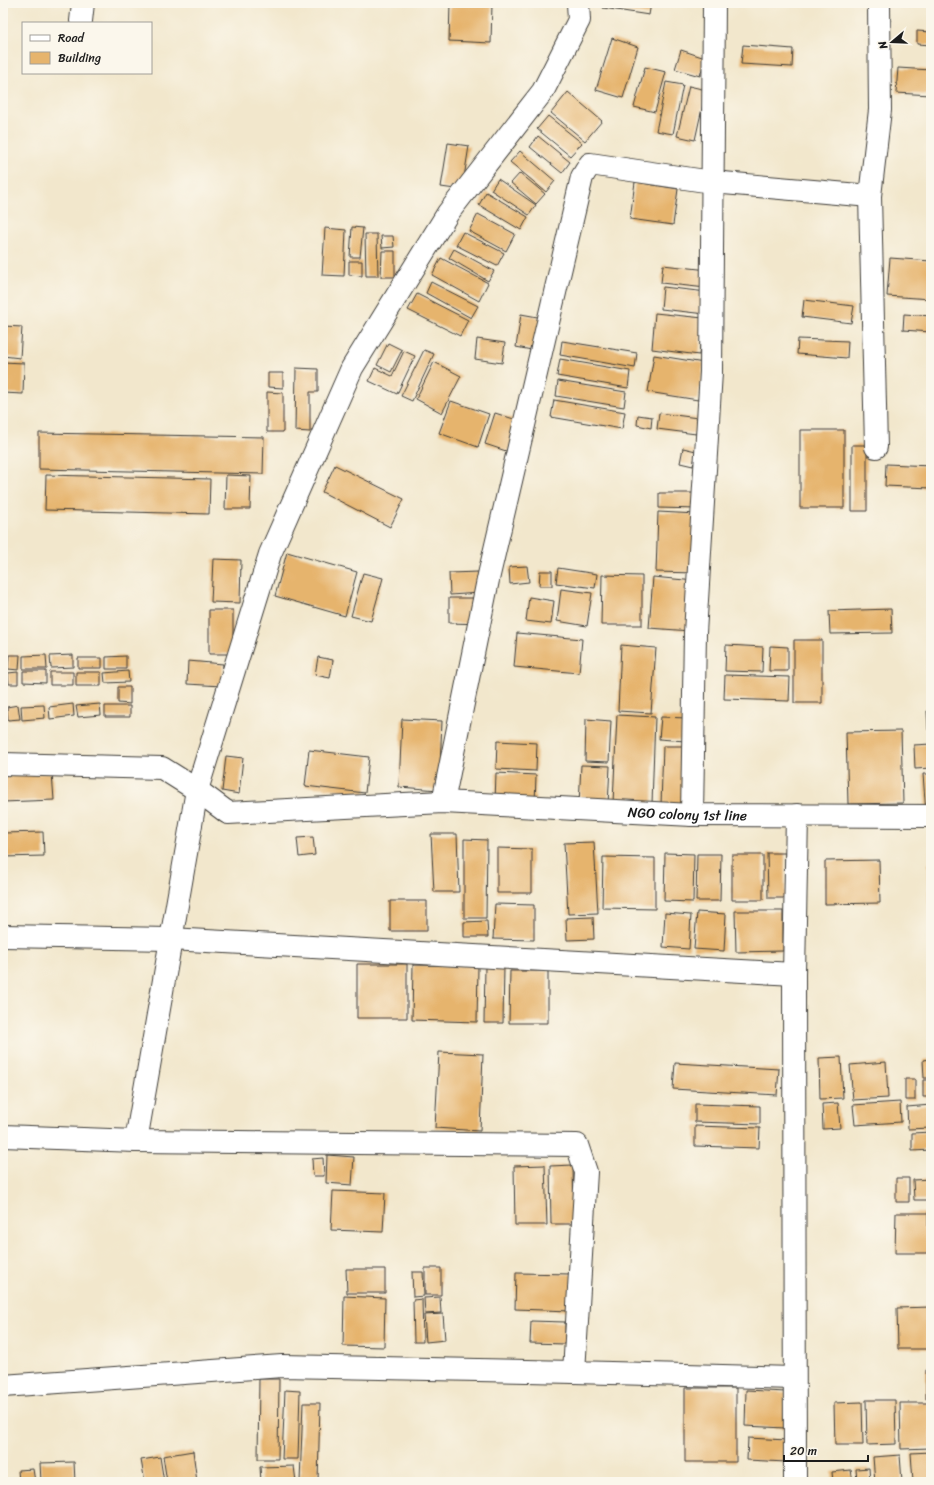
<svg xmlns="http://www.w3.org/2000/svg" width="934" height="1485" font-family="Sriracha,sans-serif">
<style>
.building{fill:#e6b46d}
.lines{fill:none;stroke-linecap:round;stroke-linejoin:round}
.minor-casing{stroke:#3c3a36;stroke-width:24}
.minor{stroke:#fff;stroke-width:22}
.labels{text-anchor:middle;stroke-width:3;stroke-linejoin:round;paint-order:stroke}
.street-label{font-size:14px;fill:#1c1c1c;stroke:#fbf7ec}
</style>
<rect width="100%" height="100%" fill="#fbf7ec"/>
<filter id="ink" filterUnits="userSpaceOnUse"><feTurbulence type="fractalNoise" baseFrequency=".025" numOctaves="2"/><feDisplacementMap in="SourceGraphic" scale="8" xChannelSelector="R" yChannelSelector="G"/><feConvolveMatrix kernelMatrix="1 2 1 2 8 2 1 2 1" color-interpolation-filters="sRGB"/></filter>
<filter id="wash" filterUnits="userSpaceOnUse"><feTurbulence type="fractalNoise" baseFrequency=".012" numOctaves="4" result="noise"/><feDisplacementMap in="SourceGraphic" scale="16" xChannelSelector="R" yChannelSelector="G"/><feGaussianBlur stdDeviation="0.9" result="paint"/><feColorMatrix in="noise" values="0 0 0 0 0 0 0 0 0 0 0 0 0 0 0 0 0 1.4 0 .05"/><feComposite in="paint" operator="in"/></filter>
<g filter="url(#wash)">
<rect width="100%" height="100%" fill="#f2e7cc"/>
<g id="blocks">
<!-- building -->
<path class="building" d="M450,3h42l-1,40 -42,-2z
M604,3h47l-2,12 -46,-7z
M917,31l14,1v13l-14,-1z
M612,38l26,9 -15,51 -27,-8z
M743,45l50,4 -1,18 -51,-3z
M681,50l24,8 -5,18 -25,-7z
M645,67l21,5 -11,40 -21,-5z
M898,68l33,2v25l-35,-2z
M666,82l17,3 -10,49 -17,-3z
M689,86l17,4 -11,50 -18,-4z
M568,92l34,29 -17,20 -34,-28z
M548,116l34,27 -12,13 -33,-27z
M538,136l32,26 -8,11 -32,-26z
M448,143l21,3 -7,44 -21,-3z
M520,151l35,30 -9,11 -36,-30z
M520,173l25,21 -9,10 -25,-21z
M498,179l38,26 -7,10 -38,-25z
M635,182l43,7 -5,36 -43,-6z
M486,192l42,25 -7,13 -42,-25z
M478,214l37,20 -9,17 -37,-20z
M352,227l11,1 -3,29h-10z
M325,228l21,2 -2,46 -22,-1z
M463,232l41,21 -7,13 -41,-21z
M365,234h12l1,42h-12z
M381,236h12l1,11 -12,1z
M454,249l40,22 -6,10 -39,-23z
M382,251h13v26h-14z
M441,258l47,25 -9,18 -47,-26z
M890,258l41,3v38l-44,-3z
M349,261h13v15l-13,-1z
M663,265l45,5 -2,18 -45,-5z
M431,282l47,24 -7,12 -45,-25z
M663,287l44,5 -2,22 -44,-5z
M417,294l51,26 -8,16 -52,-26z
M804,300l50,6 -3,17 -49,-6z
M655,313l48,5 -4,37 -47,-6z
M521,314l22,4 -6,33 -21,-4z
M904,314l27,2v16l-28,-2z
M3,326l19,1 -2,31 -17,-2z
M477,339l28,4 -3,20 -27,-4z
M798,339l50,2 -1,17 -50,-4z
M562,341l75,12 -2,15 -75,-13z
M388,343l14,7 -11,22 -14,-7z
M424,350l10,4 -22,47 -11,-5z
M404,351l11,5 -18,38 -28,-13 6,-13 17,8z
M654,355l50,8 -6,37 -50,-8z
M560,359l70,12 -2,17 -71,-12z
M3,362l21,1 -1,31 -20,-1z
M434,362l27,14 -19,37 -26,-14z
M296,368l22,1v23h-8v40l-15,-1z
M268,373h15v15l-15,-1z
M558,381l68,11 -2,15 -68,-11z
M267,392l16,1v39h-16z
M554,400l71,12 -3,17 -71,-12z
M451,401l38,13 -11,33 -39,-14z
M495,413l25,8 -11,31 -24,-8z
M659,413l39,5 -2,16 -39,-5z
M638,415l14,2 -1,11 -14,-3z
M800,430h44v78h-44z
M39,433l225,4 -1,37 -224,-5z
M852,445h15v66h-15z
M683,448l13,3 -3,15 -13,-3z
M886,464l45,2v22l-46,-2z
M335,465l69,34 -14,28 -68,-35z
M46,475l164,4 -1,35 -164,-4z
M226,475l25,1 -1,33h-25z
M659,493h39v16l-39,-1z
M658,512l39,2 -2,59 -39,-1z
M287,552l70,20 -12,44 -70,-20z
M213,559l28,1 -1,43 -29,-1z
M527,566l2,16 -19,2 -1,-17z
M558,568l39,6 -2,14 -39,-5z
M540,571h12v15h-13z
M479,572l1,21 -30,2 -1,-22z
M363,573l20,5 -12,43 -20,-5z
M602,575l40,1v49h-41z
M653,577l42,4 -4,50 -42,-3z
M561,589l31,4 -5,33 -30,-5z
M529,597l25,4 -3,23 -25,-3z
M449,598h35l-1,26 -34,-1z
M891,609l1,24 -62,1 -1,-23z
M209,610h24v44h-24z
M517,633l65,6 -3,34 -65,-6z
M794,640h28v63h-28z
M621,645l35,3 -5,65 -33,-2z
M726,645l37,2 -1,25 -37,-1z
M770,646l18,1v24h-19z
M9,655h11l-1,15 -11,-1z
M46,655l1,14h-24v-13z
M73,655v12l-22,1 -1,-12z
M126,656v13h-20v-12z
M318,657l15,3 -3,18 -15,-3z
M78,658h24v10h-24z
M188,661l35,3 -1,22 -35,-2z
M23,671h23v12l-23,-1z
M128,671l1,11 -24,1 -1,-10z
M18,672v12h-9l-1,-11z
M50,672h23v13h-23z
M76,672h25v14h-25z
M725,675l65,2 -1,24 -65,-2z
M118,687h12v17l-12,-1z
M928,692h3v15h-3z
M73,704l1,12 -24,3 -1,-12z
M100,704l1,11 -23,2 -2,-11z
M18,705l2,14 -12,1 -1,-13z
M44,705l1,13 -23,2 -1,-14z
M105,706h25v11h-25z
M927,711h4v19h-3z
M617,715l38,2 -3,87 -39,-1z
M661,717l26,1 -2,23 -26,-2z
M402,719l40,2 -3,69 -40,-3z
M586,719l25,2 -2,41 -24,-1z
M901,731l2,72 -55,1 -2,-72z
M497,741l40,2 -1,28 -40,-2z
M931,744v24l-16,1 -1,-24z
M663,746h27l-3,60 -26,-1z
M309,750l60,7 -4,36 -60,-7z
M226,756l17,2 -4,36 -17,-3z
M581,765l29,1 -2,39 -29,-1z
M52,773l2,27 -51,2v-27z
M496,773l40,2 -1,29 -40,-2z
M923,774h8v38l-5,1z
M43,832l1,24 -41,1v-24z
M431,834h26l2,58h-25z
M313,837l2,18 -16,2 -2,-19z
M464,839l23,1 -1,78h-22z
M594,842l4,71 -30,1 -4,-71z
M497,848l35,1v44h-35z
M665,853l29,1 -1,48 -29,-1z
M767,853h18v45h-17z
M697,854h24l-1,47h-24z
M732,855h31v45h-31z
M603,857l52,1v51l-53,-1z
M879,860l1,43 -55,1v-43z
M931,863v21l-2,1 -1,-21z
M931,890v14h-3v-13z
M390,901h37v30h-37z
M495,904l39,1v35l-41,-1z
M735,911h48v40l-47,1z
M697,912l29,2 -2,37 -30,-2z
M665,913l26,2 -2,34 -26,-2z
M593,917l1,22 -27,1 -1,-22z
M487,921l1,16h-24v-15z
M357,964h50v54h-50z
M413,965l65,1 -1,56 -65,-2z
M485,966h19l-1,57h-19z
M510,971h38v52h-39z
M439,1052l44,2 -3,77 -45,-3z
M841,1057l2,41 -23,1 -1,-41z
M931,1059v19h-7l-1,-18z
M886,1062l2,36 -35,2 -3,-35z
M675,1063l104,6 -2,26 -104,-6z
M905,1079h10v21h-10z
M923,1080h8v17h-8z
M900,1102l1,20 -46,3 -2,-20z
M838,1103l2,25 -17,1 -1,-25z
M695,1104l65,2v18l-65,-2z
M931,1105v23l-23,1 -1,-22z
M695,1126l65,2 -1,20 -64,-2z
M931,1132v18l-19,1v-18z
M327,1155l27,2 -2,28 -26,-2z
M323,1158l1,18h-11l-1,-17z
M545,1165l2,60h-32l-1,-59z
M573,1165l1,59h-23l-1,-58z
M896,1178h13v24h-13z
M931,1179v21h-17l-1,-20z
M333,1191l52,2 -2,39 -52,-2z
M896,1213h32v40h-33z
M425,1268h16v27h-16z
M346,1269h39v24h-38z
M412,1272h11l1,24 -11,1z
M516,1273l56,1 -1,37 -56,-2z
M344,1296l41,2 -1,49 -41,-1z
M440,1297l1,16 -16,1 -1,-16z
M422,1299l1,43h-9l-1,-42z
M931,1307v42h-33l-1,-41z
M443,1314l2,26 -19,2 -2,-27z
M531,1321l34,1v22l-35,-1z
M926,1370h5v29h-5z
M259,1379h20l-1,80h-20z
M685,1388h51v74h-51z
M285,1390l15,1 -2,68h-16z
M746,1390l40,2 -1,36 -40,-2z
M866,1400h29l1,44 -29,1z
M862,1402l1,43h-28l-1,-42z
M303,1403h17l-2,79h-18z
M900,1403h31v45l-30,1z
M748,1438l39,2 -1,22 -39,-2z
M193,1451l4,31h-30l-4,-26z
M931,1452v30h-18l-2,-29z
M900,1455l2,27h-27l-2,-25z
M160,1457l4,25h-19l-4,-22z
M74,1462l1,20h-34l-1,-19z
M294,1466l2,16h-35l-1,-15z
M869,1468l1,14h-13l-1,-13z
M33,1469l2,13h-16l-1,-12z
M851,1470l2,12h-20l-1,-10z"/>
</g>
</g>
<g filter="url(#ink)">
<use href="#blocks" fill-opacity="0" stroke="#3c3a36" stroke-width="1"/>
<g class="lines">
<!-- minor casing -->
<g class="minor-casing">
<g id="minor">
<path d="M578,3l1,17 -36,71 -95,122 -96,155 -82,186 -73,236 -61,351 441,4 9,27 -12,200 220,6"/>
<path d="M81,21l2,-18"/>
<path d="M876,447l-6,-251 10,-86 -1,-107"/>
<path id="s1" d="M3,764l159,4 35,22 31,23 215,-11 249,13 239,1"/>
<path d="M443,802l46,-227 93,-398 8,-13 122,18 158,14"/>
<path d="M692,815l3,-182 16,-261 3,-369"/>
<path d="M3,936l167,3 624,35"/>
<path d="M3,1136l133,5"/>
<path d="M3,1386l279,-20 292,6"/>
<path d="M795,1482l-1,-508 3,-159"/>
</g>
</g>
<!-- minor -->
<use href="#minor" class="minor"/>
</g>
</g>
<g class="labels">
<!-- street labels -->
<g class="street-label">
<text dy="5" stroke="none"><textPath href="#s1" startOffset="699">NGO colony 1st line</textPath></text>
</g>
</g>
<!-- margin -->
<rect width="934" height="1485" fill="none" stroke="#fbf7ec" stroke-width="16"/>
<!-- legend -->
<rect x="22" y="22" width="130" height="52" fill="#fbf7ec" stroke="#a29f99"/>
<rect x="30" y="35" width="20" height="6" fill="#ffffff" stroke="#a29f99"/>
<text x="58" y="42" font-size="12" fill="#1c1c1c">Road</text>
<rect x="30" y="52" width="20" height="12" fill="#e6b46d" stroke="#a29f99"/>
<text x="58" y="62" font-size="12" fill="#1c1c1c">Building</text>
<!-- north arrow -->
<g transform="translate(892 42) rotate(251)" stroke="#fbf7ec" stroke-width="3" paint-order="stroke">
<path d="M0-3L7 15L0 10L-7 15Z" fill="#1c1c1c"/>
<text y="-6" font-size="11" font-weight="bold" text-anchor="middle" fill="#1c1c1c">N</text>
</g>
<!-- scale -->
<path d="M784 1455v6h84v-6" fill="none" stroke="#1c1c1c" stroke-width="2"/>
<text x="790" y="1455" font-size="12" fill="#1c1c1c" stroke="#fbf7ec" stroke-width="3" paint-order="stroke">20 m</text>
</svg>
